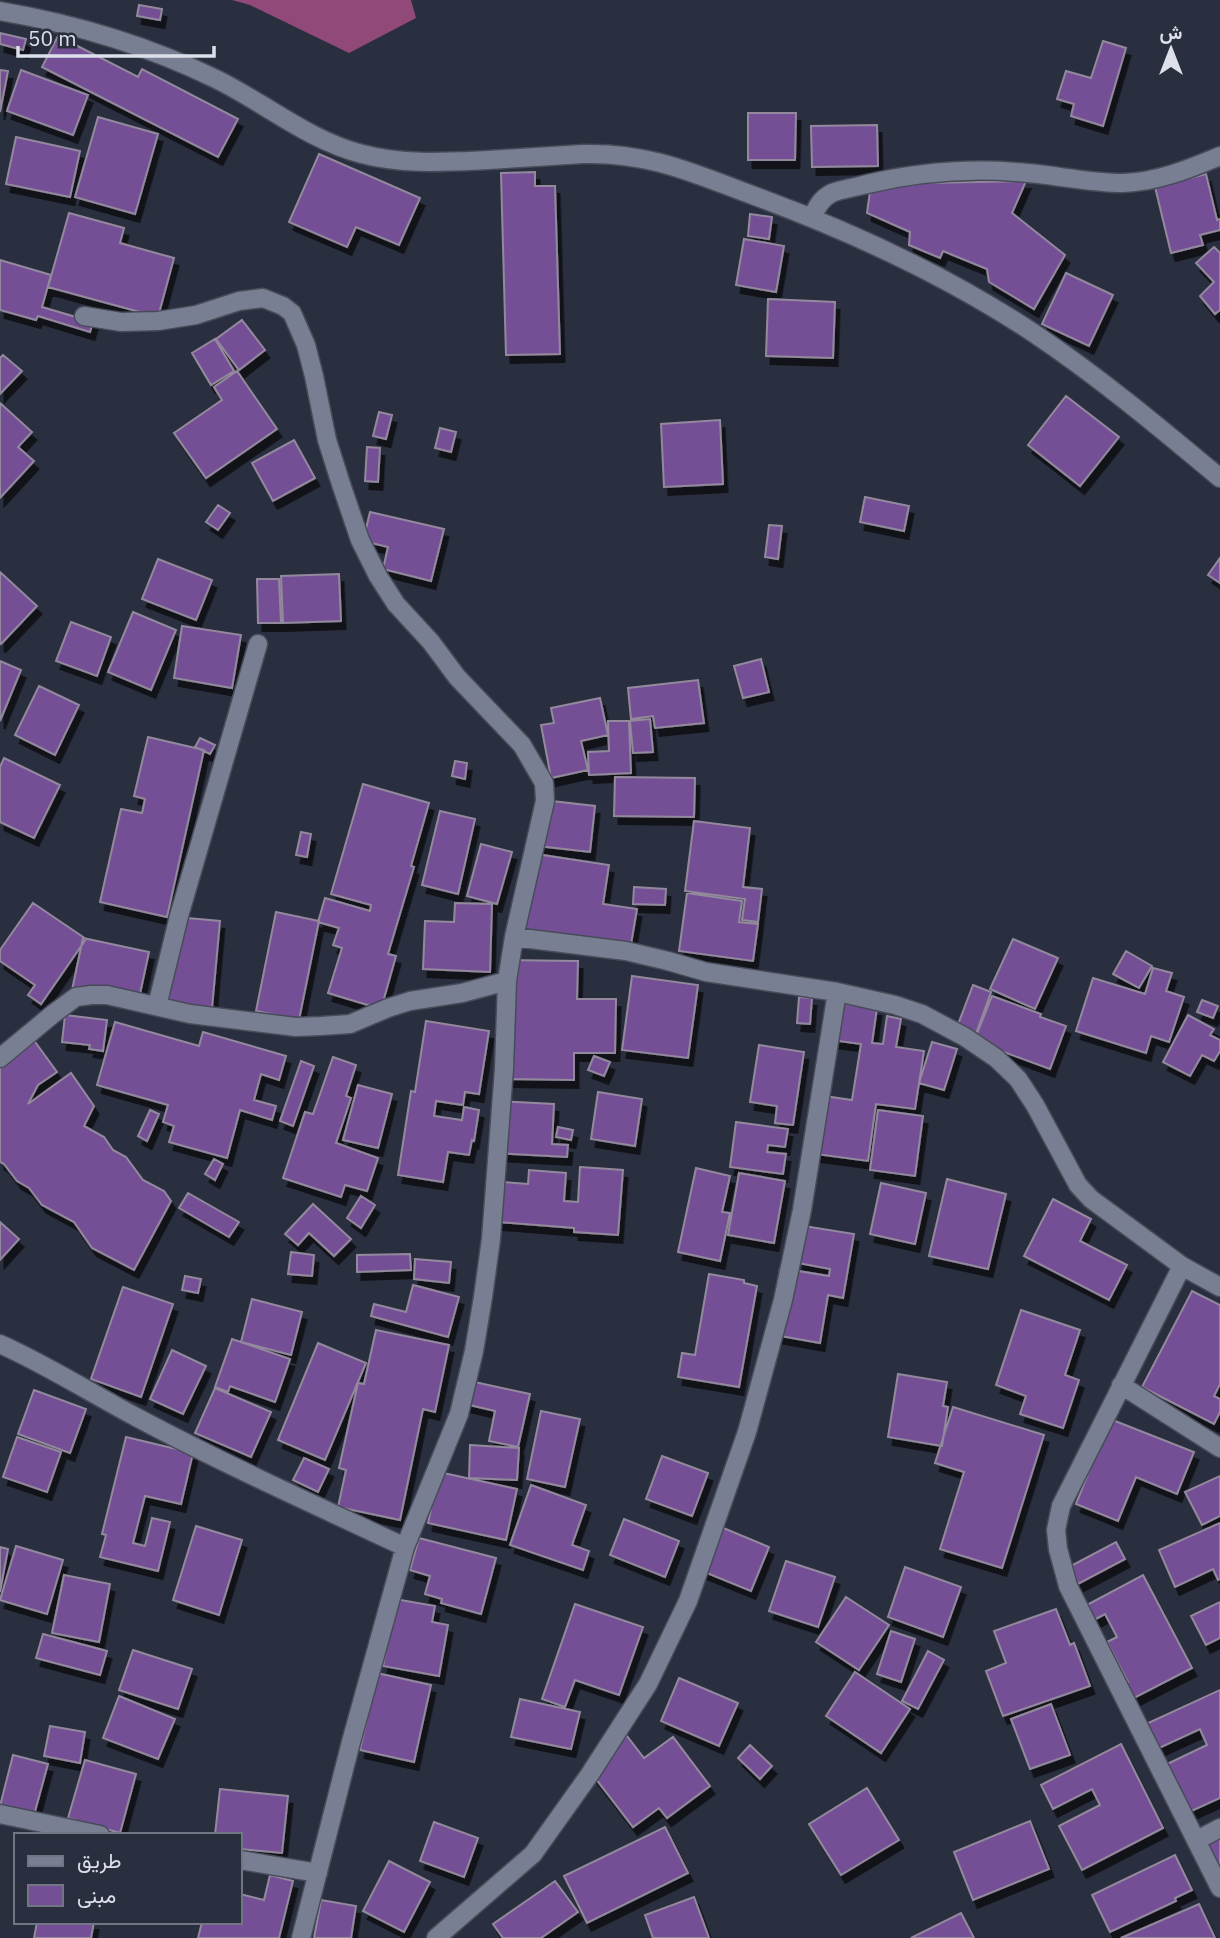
<svg xmlns="http://www.w3.org/2000/svg" width="1220" height="1938" font-family="'IBM Plex Sans',Vazirmatn,sans-serif">
<style>
.forest{fill:#91497a}
.building{fill:#744f96;stroke:#93899d;stroke-width:2;filter:url(#shadow)}
.lines{fill:none;stroke-linecap:round;stroke-linejoin:round}
.street-casing{stroke:#484b59;stroke-width:21}
.street{stroke:#797f92;stroke-width:18}
</style>
<defs>
<filter id="shadow"><feDropShadow dx="4.5" dy="8" stdDeviation="0" flood-color="#0009"/></filter>
</defs>
<rect width="100%" height="100%" fill="#2a2f3f"/>
<!-- forest -->
<path class="forest" d="M232,0h179l5,18 -67,35 -99,-48z"/>
<!-- building -->
<path class="building" d="M139,5l23,4 -2,11 -23,-4z
M0,33l26,6 -3,11 -23,-6z
M58,36l80,41 4,-8 96,50 -20,38 -176,-90z
M1103,41l23,7 -23,78 -32,-10 3,-12 -17,-5 9,-28 25,7z
M0,70l8,1 -8,41z
M21,70l67,25 -15,40 -66,-24z
M748,113h48l-1,47h-47z
M98,117l60,17 -23,80 -60,-17z
M877,125l1,41 -66,1 -1,-41z
M16,137l64,14 -10,46 -64,-13z
M319,154l101,44 -21,47 -43,-18 -9,20 -58,-25z
M535,172v14h20l5,168 -54,1 -5,-182z
M1206,174l11,46 3,-1v11l-20,5 3,10 -32,8 -16,-66z
M1026,181l-14,32 53,42 -31,54 -45,-27 -2,-13 -44,-18 -3,7 -31,-13 1,-13 -43,-19 4,-29z
M69,213l55,15 -4,15 54,15 -16,59 -110,-30z
M750,214l22,3 -3,22 -21,-3z
M744,239l40,7 -8,46 -40,-7z
M1214,247l6,6v57l-5,4 -15,-18 14,-14 -18,-19z
M0,260l51,15 -9,32 51,15 -3,10 -52,-16 -2,4 -36,-10z
M1066,273l47,22 -24,51 -47,-22z
M768,299l67,3 -2,56 -67,-2z
M242,320l23,30 -26,20 -23,-31z
M215,339l19,32 -23,14 -19,-32z
M3,355l19,16 -22,23v-36z
M237,371l40,58 -71,49 -32,-45 48,-33 -8,-13z
M1066,396l53,41 -39,49 -52,-41z
M0,403l32,29 -14,15 16,14 -34,37z
M379,412l13,3 -6,24 -13,-3z
M720,420l3,64 -59,3 -3,-63z
M440,428l16,4 -5,20 -16,-4z
M294,440l21,38 -42,23 -21,-38z
M367,447l13,1 -2,34 -13,-1z
M865,497l44,9 -5,25 -44,-9z
M218,505l12,8 -12,17 -12,-8z
M370,512l74,17 -13,52 -48,-12 5,-22 -25,-6z
M769,525l13,1 -4,33 -13,-2z
M1220,558v25l-12,-8z
M158,559l54,21 -16,40 -54,-21z
M0,572l37,34 -36,38 -1,-1z
M339,574l2,47 -58,2 -2,-47z
M257,579h22l2,44h-23z
M133,612l43,18 -25,60 -43,-18z
M71,622l40,15 -14,39 -41,-15z
M182,626l59,9 -9,53 -58,-10z
M761,659l8,33 -26,6 -9,-32z
M0,661l21,9 -21,51z
M698,680l6,43 -49,5 -2,-12 -22,3 -3,-31z
M39,686l40,19 -24,50 -40,-20z
M600,698l8,37 -27,6 7,29 -37,8 -10,-53 13,-2 -3,-15z
M650,719l3,33 -20,1 -3,-32z
M608,721h21l2,52 -42,2 -1,-23 21,-1z
M148,737l56,13 -37,167 -67,-15 21,-93 21,4 3,-14 -11,-3z
M200,738l15,7 -5,9 -15,-7z
M4,758l56,27 -26,53 -34,-16v-55z
M455,761l12,2 -2,16 -13,-3z
M615,777l80,1 -1,39 -80,-1z
M363,784l66,19 -18,63 3,1 -26,87 8,2 -15,53 -53,-16 14,-45 -9,-3 6,-17 -21,-6 7,-24 45,13 1,-6 -40,-11z
M543,800l52,6 -5,46 -52,-6z
M440,811l35,8 -17,75 -36,-9z
M694,821l56,7 -7,59 19,2 -4,33 -16,-2 3,-21 -60,-8z
M301,832l10,2 -4,23 -11,-2z
M481,844l31,8 -15,52 -30,-8z
M536,854l73,11 -6,39 34,5 -7,41 -111,-17z
M634,887l32,2 -1,16 -32,-1z
M687,893l55,8 -3,21 19,2 -5,37 -74,-10z
M33,903l53,36 -45,65 -13,-9 7,-10 -35,-24v-11z
M455,903l37,1 -2,68 -67,-3 2,-48 29,1z
M276,912l43,9 -20,99 -43,-9z
M176,917l44,4 -8,87 -44,-4z
M83,938l66,14 -11,51 -66,-13z
M1013,939l45,19 -23,51 -45,-20z
M1126,951l26,15 -13,22 -26,-14z
M504,960l74,1 -1,38h39l-1,54h-41v27l-69,-1z
M1153,968l19,5 -6,18 18,6 -15,45 -18,-6 -5,17 -70,-22 17,-53 52,16z
M632,976l66,9 -10,73 -66,-8z
M973,985l18,7 -15,42 -19,-7z
M992,996l49,18 -1,3 26,9 -16,43 -76,-28z
M799,997l13,1 -2,26 -13,-1z
M1202,1000l16,6 -5,12 -16,-6z
M829,1002l48,6 -5,35 11,1 4,-28 14,3 -5,28 28,4 -9,58 -39,-5 -8,57 -60,-8 9,-58 35,5 9,-56 -37,-5z
M65,1015l42,5 -4,31 -14,-2 1,-4 -28,-3z
M1188,1015l26,14 -4,6 10,5v11l-6,10 -12,-6 -12,21 -27,-14z
M426,1021l63,10 -10,63 -14,-2 -2,13 -27,-4 -2,15 28,4 2,-13 15,3 -5,31 -2,-1 -3,15 -21,-3 -5,30 -45,-7 13,-84 4,1z
M115,1022l84,24 4,-14 83,24 -7,24 -18,-6 -7,26 22,6 -4,14 -32,-10 -13,48 -58,-16 5,-16 -11,-4 5,-17 -71,-20z
M33,1039l24,33 -19,13 -10,19 43,-31 23,33 -10,20 20,11 9,13 13,7 17,23 21,11 7,10 -37,69 -42,-22 -18,-26 -32,-17 -13,-17 -12,-7 -13,-17 -4,-2v-99z
M932,1042l25,7 -13,41 -25,-7z
M759,1045l45,7 -11,73 -18,-2 2,-17 -27,-4z
M594,1056l16,6 -6,14 -16,-6z
M333,1057l23,8 -10,31 5,2 -15,45 42,15 -11,33 -22,-6 -4,12 -58,-19 22,-66 8,2z
M301,1061l13,5 -21,60 -13,-5z
M358,1085l34,9 -14,54 -35,-8z
M598,1092l44,7 -7,47 -44,-7z
M497,1101l57,3 -2,40 16,1 -1,12 -72,-4z
M150,1110l9,4 -12,27 -9,-5z
M878,1110l45,6 -8,60 -45,-6z
M736,1122l52,7 -3,18 -17,-2 -1,7 19,2 -3,20 -53,-7z
M558,1127l15,3 -2,10 -15,-3z
M214,1159l9,5 -8,16 -10,-6z
M580,1167l43,3 -5,65 -44,-3v-4l-88,-7 3,-40 39,3 1,-14 37,3 -2,28 14,1z
M696,1168l34,8 -8,36 8,1 -10,48 -42,-9z
M739,1173l46,8 -11,62 -46,-8z
M947,1179l59,15 -18,75 -59,-13z
M881,1183l45,10 -11,51 -45,-10z
M188,1193l51,29 -10,15 -50,-29z
M361,1196l14,9 -14,23 -14,-10z
M1053,1199l38,20 -11,22 47,24 -18,35 -85,-44z
M313,1204l38,35 -17,17 -25,-23 -11,12 -13,-11z
M0,1222l19,17 -19,21z
M804,1226l50,8 -11,64 -15,-3 -8,48 -51,-9 11,-66 49,8 1,-7 -32,-6z
M291,1252l23,3 -2,21 -24,-2z
M410,1254l1,16 -54,2v-17z
M415,1259l36,3 -2,21 -35,-4z
M709,1274l35,6v3l13,3 -18,101 -61,-10 4,-24 13,2z
M185,1276l16,3 -3,14 -16,-3z
M413,1285l46,12 -11,40 -77,-21 3,-12 32,8z
M123,1287l50,17 -32,93 -50,-18z
M1192,1291l28,14v79l-6,12 6,3v13l-6,12 -72,-37z
M252,1299l50,13 -11,43 -50,-13z
M1021,1310l59,20 -15,45 14,5 -16,48 -43,-14 6,-18 -30,-11z
M376,1330l73,15 -14,67 -12,-3 -23,111 -62,-13 8,-37 -7,-2 19,-85 6,1z
M232,1339l58,20 -15,43 -45,-16 -2,6 -13,-5z
M318,1343l48,20 -41,97 -47,-20z
M172,1350l34,16 -23,48 -33,-15z
M898,1374l49,8 -4,24 5,1 -6,39 -54,-9z
M470,1381l60,13 -12,53 -29,-6 6,-30 -30,-7z
M215,1388l56,24 -20,45 -56,-24z
M34,1390l52,19 -16,44 -52,-19z
M953,1407l91,28 -42,133 -62,-19 24,-77 -29,-9z
M541,1411l39,8 -15,68 -38,-8z
M1110,1419l84,33 -17,42 -41,-17 -18,44 -42,-17z
M17,1437l44,15 -14,40 -44,-15z
M126,1437l67,16 -12,51 -36,-8 -12,47 12,3 7,-28 18,4 -12,49 -58,-14 6,-22 -4,-1z
M470,1445l49,3 -2,32 -48,-2z
M662,1456l46,17 -16,43 -46,-17z
M304,1458l25,11 -11,23 -25,-12z
M439,1472l78,17 -11,51 -78,-17z
M1220,1476v40l-18,9 -17,-33z
M531,1485l55,20 -14,40 17,6 -6,19 -73,-25z
M624,1519l55,22 -14,36 -55,-22z
M1220,1523v56l-2,1 -5,-11 -38,18 -16,-37z
M716,1525l53,22 -18,44 -54,-22z
M196,1526l46,14 -23,75 -46,-15z
M419,1538l77,20 -15,56 -40,-11 1,-4 -17,-5 5,-18 -20,-6z
M1116,1542l9,17 -47,25 -9,-17z
M16,1546l47,14 -16,54 -47,-14z
M0,1547l8,2 -8,43z
M786,1561l49,16 -17,50 -49,-16z
M905,1567l56,20 -18,50 -55,-20z
M64,1575l46,9 -11,58 -47,-9z
M1143,1575l49,93 -58,30 -8,-15 2,-1 -21,-40 10,-5 -12,-23 -13,7 -7,-15z
M846,1597l43,28 -30,45 -43,-28z
M395,1599l40,7 -3,16 16,3 -9,51 -56,-10z
M1220,1602v36l-14,7 -15,-29z
M575,1604l68,23 -24,68 -44,-15 -10,27 -23,-8z
M1056,1609l14,36 4,-2 16,43 -87,30 -17,-45 20,-8 -12,-32z
M891,1631l24,8 -14,43 -24,-8z
M43,1634l64,17 -7,24 -64,-17z
M133,1650l59,19 -14,40 -59,-19z
M928,1651l16,9 -26,49 -16,-8z
M855,1672l55,37 -29,44 -55,-37z
M377,1673l54,12 -17,77 -54,-12z
M679,1678l59,25 -19,43 -58,-25z
M1220,1690v108l-33,15 -22,-48 42,-20 -7,-16 -43,20 -11,-25z
M119,1696l56,23 -17,40 -55,-21z
M520,1699l60,13 -9,37 -60,-12z
M1051,1704l19,51 -40,14 -19,-50z
M50,1726l35,6 -5,31 -36,-7z
M627,1736l17,22 29,-21 37,49 -43,32 -8,-10 -26,19 -47,-61z
M1121,1744l42,84 -81,42 -23,-44 41,-21 -8,-16 -39,20 -12,-24z
M750,1745l22,21 -12,13 -22,-21z
M13,1755l35,9 -14,51 -34,-9z
M85,1760l51,14 -16,59 -52,-15z
M867,1788l32,52 -58,35 -32,-51z
M220,1789l68,7 -6,57 -42,-4v-14h-25z
M1030,1821l19,48 -76,31 -19,-48z
M434,1822l44,16 -14,39 -44,-16z
M665,1827l23,46 -101,50 -23,-47z
M1220,1828v47l-16,-40z
M1175,1855l17,35 -17,8 1,3 -66,31 -18,-37z
M389,1861l41,21 -26,50 -41,-21z
M270,1875l23,6 -14,57h-81l4,-16h38v-28l24,6z
M555,1881l23,31 -37,26h-38l-10,-14z
M694,1897l15,41h-56l-8,-23z
M321,1900l35,6 -5,32h-37z
M1199,1904l16,34h-94z
M961,1913l13,25h-63z
M37,1922h57l-3,16h-57z"/>
<g class="lines">
<!-- street casing -->
<g class="street-casing">
<path id="street" d="M0,11c76,13 147,34 216,68 49,24 92,61 146,75 42,11 83,8 126,6 32,-2 63,-4 95,-6 65,-2 110,19 169,41 98,36 192,79 280,137 66,44 127,95 188,146
M812,218c4,-10 9,-20 20,-25 9,-4 21,-5 31,-8 50,-12 102,-17 153,-13 36,2 71,11 107,11 34,-1 66,-14 97,-27
M84,316l37,6 37,-1 38,-6 43,-14 24,-3 20,8 9,7 14,32 8,31 13,64 14,44 19,56 18,36 18,28 35,38 26,35 65,68 22,38 1,18 -31,136 -7,44 -3,88 -13,170 -8,58 -9,54 -15,63 -54,133
M514,937l112,14 42,10 38,11 131,20 58,13 27,9 43,23 31,21 22,21 17,26 43,80 13,14 91,67 38,21
M157,1006l22,-90 79,-272
M0,1058l53,-44 23,-17 15,-2h16l83,19 106,13 25,-1 29,-2 38,-16 22,-7 52,-8 45,-12
M1182,1266l-121,240 -5,24 2,19 10,37 152,302
M0,1344c47,21 91,49 136,73 88,47 179,88 269,130l-54,195 -50,196
M1121,1385l99,63
M0,1814l100,21
M1197,1840l23,-12
M240,1860l78,13
M436,1938l97,-84 57,-80 58,-90 40,-83 59,-169 36,-132 19,-90 35,-218"/>
</g>
<!-- street -->
<use href="#street" class="street"/>
</g>
<!-- legend -->
<rect x="14" y="1833" width="228" height="91" fill="#2a2f3f" stroke="#727684" stroke-width="2"/>
<rect x="28" y="1856" width="35" height="10" fill="#797f92" stroke="#727684" stroke-width="2"/>
<text x="77" y="1868" font-size="21" fill="#dde0eb">طريق</text>
<rect x="28" y="1885" width="35" height="21" fill="#744f96" stroke="#727684" stroke-width="2"/>
<text x="77" y="1903" font-size="21" fill="#dde0eb">مبنى</text>
<!-- north arrow -->
<g transform="translate(1171 49)" stroke="#2a2f3f" stroke-width="5" paint-order="stroke">
<path d="M0-5L12 26L0 18L-12 26Z" fill="#dde0eb"/>
<text y="-10" font-size="19" font-weight="bold" text-anchor="middle" fill="#dde0eb">ش</text>
</g>
<!-- scale -->
<path d="M18 46v10h196v-10" fill="none" stroke="#dde0eb" stroke-width="3.5"/>
<text x="28" y="46" font-size="21" fill="#dde0eb" stroke="#2a2f3f" stroke-width="5" paint-order="stroke">50 m</text>
</svg>
